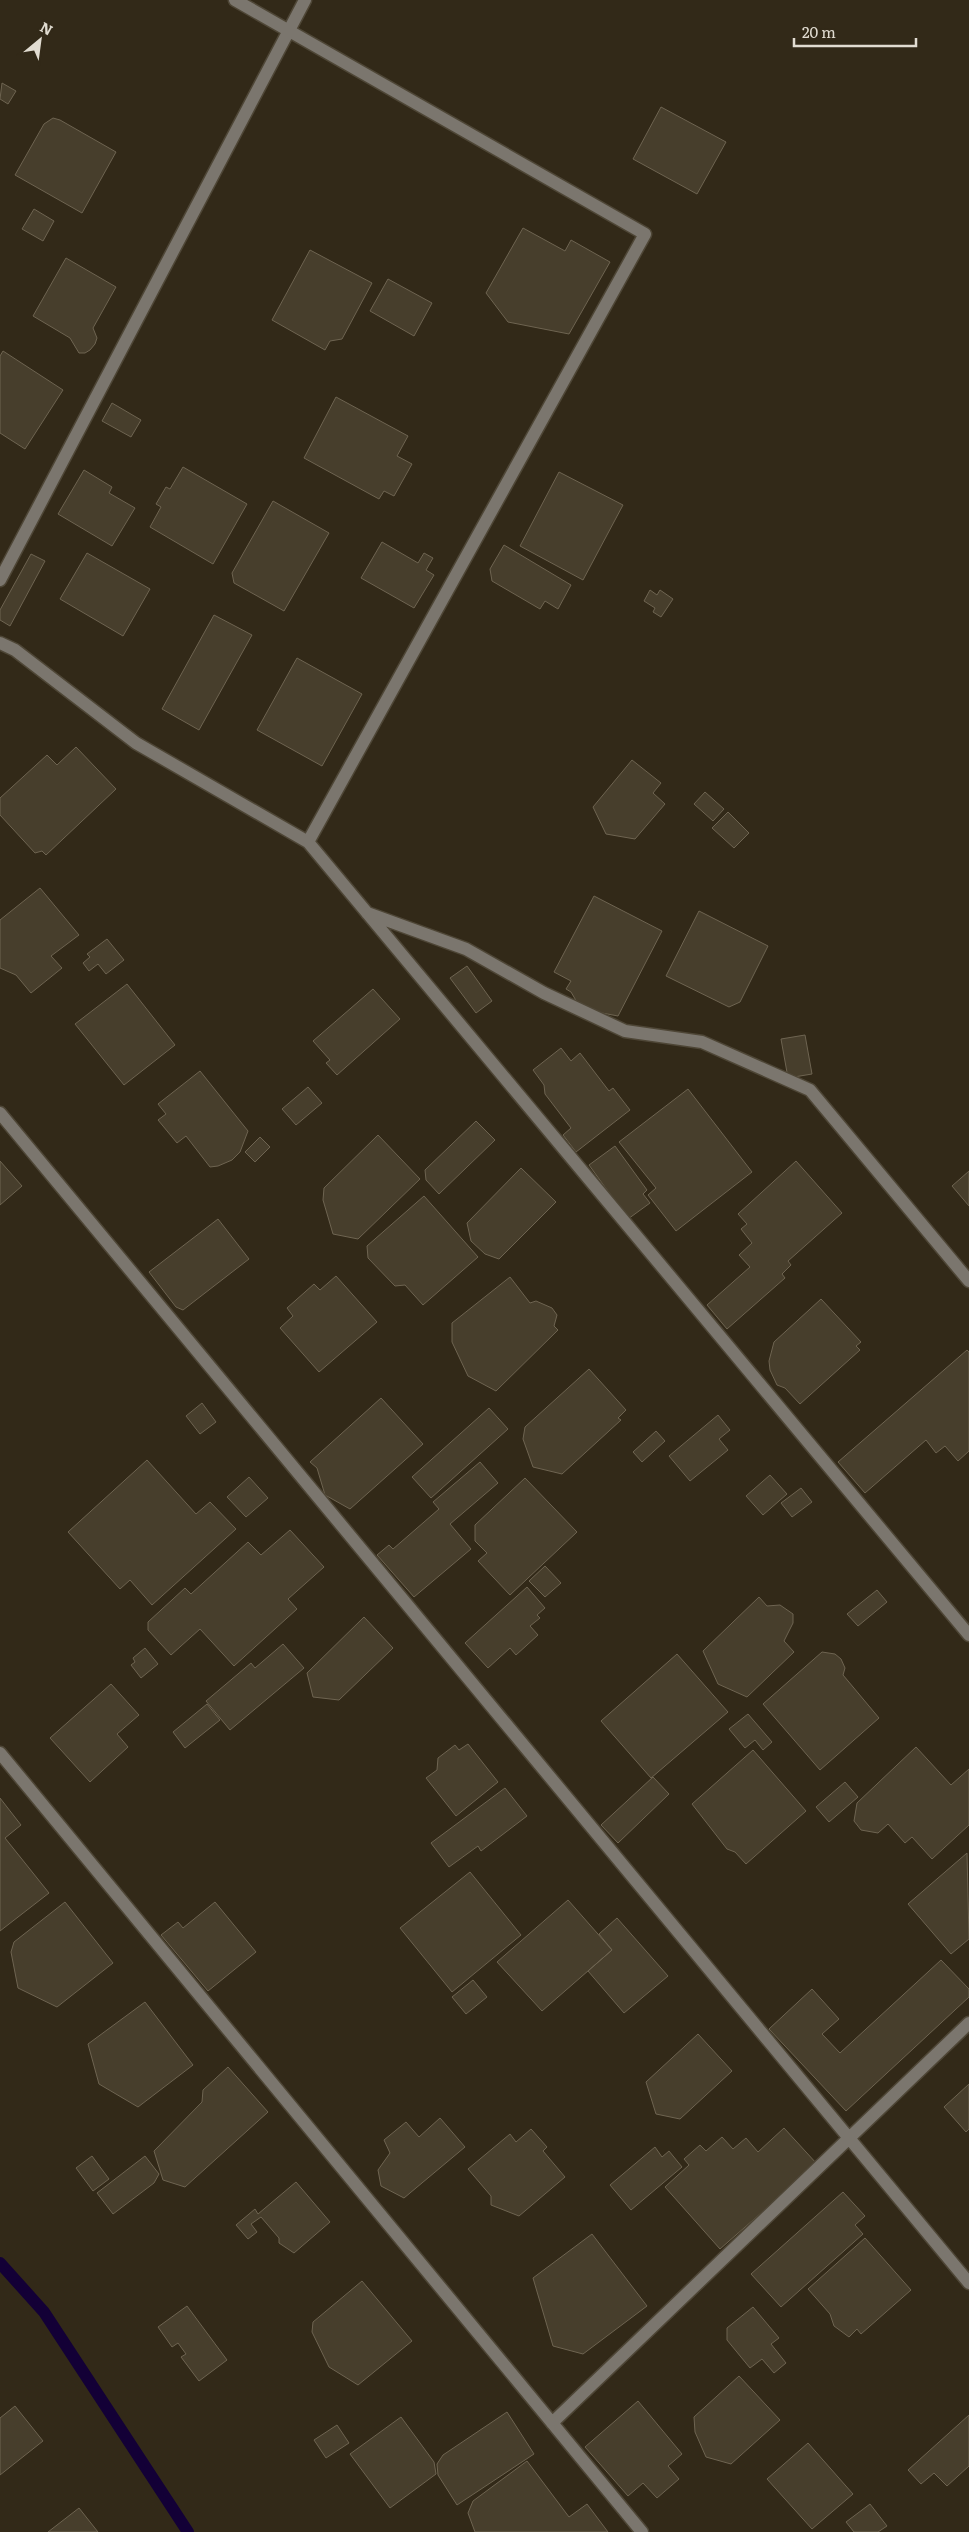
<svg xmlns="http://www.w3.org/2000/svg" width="969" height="2532" font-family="Literata,serif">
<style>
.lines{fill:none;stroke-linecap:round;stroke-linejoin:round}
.stream{stroke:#130036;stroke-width:12}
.building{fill:#473e2c;stroke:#6e6451}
.minor-casing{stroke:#4e4636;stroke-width:15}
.minor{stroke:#7b766e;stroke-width:12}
</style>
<rect width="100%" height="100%" fill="#322918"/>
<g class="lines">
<!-- stream -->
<path class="stream" d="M0,2263l44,49 144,220"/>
</g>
<!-- building -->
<path class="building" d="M2,83l14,8 -8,13 -8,-5z
M661,107l65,35 -29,52 -64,-35z
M53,118l7,2 56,32 -34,61 -67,-38 29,-51z
M34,209l20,12 -11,20 -21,-12z
M523,228l42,23 6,-11 39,22 -41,72 -61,-12 -22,-29z
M310,250l62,33 -30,56 -12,2 -5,9 -53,-30z
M66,258l50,29 -23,41 4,10 -2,6 -5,6 -5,3h-6l-9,-15 -37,-22z
M388,279l44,24 -18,33 -44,-25z
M3,351l60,39 -38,59 -25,-16v-77z
M336,397l72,39 -11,20 15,8 -18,32 -10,-5 -5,8 -75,-41z
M112,403l29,17 -10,17 -29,-16z
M183,467l64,37 -34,60 -63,-37 11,-20 -5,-3 10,-17 4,2z
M84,470l28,17 -3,6 26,15 -23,38 -54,-32z
M559,472l64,33 -40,75 -63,-34z
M273,501l56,32 -45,78 -50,-28 -2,-10z
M382,542l36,21 6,-10 9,5 -7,12 8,5 -20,33 -53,-30z
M504,545l67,40 -13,24 -13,-8 -5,8 -48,-28 -2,-12z
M87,553l63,36 -27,47 -63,-37z
M31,554l14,7 -35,65 -10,-6v-10z
M650,590l7,5 3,-5 13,9 -12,18 -8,-5 2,-4 -11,-7z
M214,615l38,20 -53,95 -37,-21z
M297,658l65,36 -40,72 -65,-36z
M76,747l40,42 -70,66 -4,-4 -7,2 -35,-38v-17l47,-43 10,10z
M632,760l29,23 -8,10 12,11 -30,35 -29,-5 -13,-27z
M705,792l19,17 -11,12 -19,-17z
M728,812l21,21 -15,15 -22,-20z
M40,888l39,47 -28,21 11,12 -31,25 -15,-18 -16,-7v-48z
M594,896l68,35 -44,85 -37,-7 -10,-17 -5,-3 5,-8 -17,-9z
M699,911l69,35 -28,56 -11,5 -63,-31z
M107,939l17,21 -18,14 -8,-10 -9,7 -6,-8 7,-6 -3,-3z
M467,966l25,35 -16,12 -26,-35z
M127,984l48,61 -51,40 -49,-61z
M373,989l27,30 -63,56 -11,-12 4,-3 -17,-19z
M805,1035l7,39 -24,4 -7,-39z
M561,1048l10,13 9,-8 29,38 4,-3 17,22 -54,42 -13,-17 8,-7 -26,-34 -1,-9 -11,-15z
M200,1071l48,60 -8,21 -8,8 -14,6 -8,1 -24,-31 -9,7 -19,-23 8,-6 -8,-10z
M308,1087l14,16 -26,22 -14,-16z
M688,1089l64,83 -76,59 -28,-36 8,-7 -37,-46z
M476,1121l19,19 -56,54 -13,-14 -1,-10z
M378,1135l42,44 -62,60 -25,-5 -10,-34 1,-12z
M260,1137l10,10 -15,15 -10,-10z
M615,1146l32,44 -4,4 7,9 -22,16 -39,-54z
M0,1161l22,25 -22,19z
M796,1161l46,52 -54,48 3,4 -9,9 3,4 -58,51 -20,-24 43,-38 -11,-12 13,-12 -11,-14 6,-5 -9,-10z
M521,1168l35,34 -57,57 -14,-5 -14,-13 -4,-18z
M969,1171v35l-17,-20z
M424,1196l54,61 -55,48 -18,-20 -10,1 -27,-28 -1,-12z
M218,1219l31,40 -66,51 -7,-3 -27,-35z
M336,1276l41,46 -58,50 -39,-44 13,-12 -6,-8 27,-24 6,6z
M510,1277l20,26 6,-2 16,7 5,7 -3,11 4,4 -62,61 -28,-15 -16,-34v-19z
M821,1299l40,43 -5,4 4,4 -60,54 -15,-16 -8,-3 -7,-15 -1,-9 5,-19z
M967,1350l2,2v99l-11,10 -13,-15 -9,7 -10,-13 -61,53 -27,-31z
M589,1369l37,41 -8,8 3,2 -59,54 -29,-7 -10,-28 2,-12z
M381,1398l42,46 -73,65 -25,-14 -8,-27 -7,-6z
M202,1403l14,19 -16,12 -14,-18z
M489,1408l19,21 -77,69 -19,-21z
M718,1415l12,15 -11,9 9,11 -38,31 -21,-25z
M656,1431l9,10 -23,21 -9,-10z
M147,1460l49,54 14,-12 26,27 -84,76 -22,-25 -10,9 -52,-57z
M480,1462l18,21 -48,41 21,25 -57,48 -37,-42 12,-10 4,4 46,-40 -6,-7z
M770,1475l17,19 -24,21 -17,-19z
M249,1477l19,21 -22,19 -19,-20z
M525,1478l52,54 -67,63 -32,-34 9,-8 -12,-12v-16z
M801,1488l11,14 -20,15 -11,-14z
M290,1530l34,37 -36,32 9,10 -63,57 -34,-37 -29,26 -23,-25v-8l37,-34 6,6 57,-52 13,13z
M545,1566l16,17 -16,14 -16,-16z
M527,1587l18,21 -8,7 3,3 -10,8 8,9 -22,20 -6,-7 -22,20 -23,-25z
M877,1590l10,12 -29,24 -11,-12z
M759,1597l8,9 13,-1 13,9v9l-9,18 10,11 -47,45 -29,-13 -15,-33z
M364,1617l29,31 -54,52 -26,-3 -6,-24z
M283,1644l21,24 -74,62 -24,-29 45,-38 4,5z
M145,1648l13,16 -17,14 -10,-13 4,-3 -2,-4z
M822,1652l13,2 6,5 4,9 -2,7 36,43 -59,52 -57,-66z
M677,1654l51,58 -77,66 -50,-57z
M111,1684l28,31 -22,19 11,13 -38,35 -40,-44z
M207,1704l13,16 -35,28 -12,-16z
M748,1714l24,28 -9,8 -8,-10 -10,8 -16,-19z
M468,1744l30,38 -42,34 -30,-38 11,-8 1,-12 17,-13 4,5z
M916,1747l35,38 18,-16v56l-37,34 -20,-22 -7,6 -17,-19 -10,9 -17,-3 -7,-9 3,-18z
M753,1750l53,61 -60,53 -11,-12 -8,-3 -35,-45z
M653,1777l16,17 -51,49 -17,-18z
M845,1782l13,15 -29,25 -13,-15z
M505,1788l22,28 -46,35 -3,-5 -29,21 -18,-24z
M0,1798l21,27 -16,13 44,55 -49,38z
M967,1853l2,86 -18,15 -43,-50z
M470,1872l51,63 -69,57 -52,-64z
M568,1900l44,50 -70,61 -45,-49z
M65,1902l48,61 -56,44 -39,-19 -7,-36 3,-10z
M215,1902l41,50 -48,39 -47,-56 17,-13 5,6z
M617,1918l51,58 -44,37 -36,-42 24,-21 -13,-16z
M941,1960l28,29v8l-123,114 -77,-82 43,-40 27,30 -17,15 18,19z
M473,1980l14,17 -21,17 -14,-17z
M145,2002l48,63 -55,42 -39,-23 -11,-40z
M698,2034l34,37 -52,48 -24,-5 -10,-32z
M228,2067l40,45 -83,75 -22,-7 -9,-29 48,-49 1,-12z
M969,2084v45l-3,3 -22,-25z
M440,2118l25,29 -61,51 -23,-12 -3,-16 12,-17 -6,-13 22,-18 13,15z
M784,2128l33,36 -97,85 -55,-62 24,-22 -5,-6 16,-14 6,6 16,-14 11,12 13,-11 12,14z
M531,2129l16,18 -4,4 22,26 -46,39 -28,-11v-9l-23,-27 42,-35 6,8z
M655,2147l7,10 7,-6 13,16 -51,43 -21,-25z
M92,2156l17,23 -16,12 -17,-23z
M145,2156l14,18 -5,9 -41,31 -16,-21z
M296,2182l34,40 -36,31 -15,-10v-5l-18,-21 -10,7 6,8 -9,7 -12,-14 19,-16 3,5z
M843,2192l22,24 -10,9 8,9 -82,73 -30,-33z
M592,2234l55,72 -64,48 -30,-8 -20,-68z
M865,2238l46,52 -50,44 -4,-5 -8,8 -15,-11 -4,-12 -22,-25z
M362,2281l50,60 -54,44 -29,-18 -17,-35 1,-10z
M187,2306l40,54 -28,21 -18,-24 5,-3 -8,-11 -6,4 -14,-20z
M753,2307l26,31 -8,6 15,19 -12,10 -12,-14 -12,9 -23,-28v-12z
M739,2376l41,44 -49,44 -25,-7 -11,-25 -1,-15z
M638,2401l44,53 -14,12 11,13 -22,19 -14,-15 -15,13 -43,-49z
M15,2406l28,35 -43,34v-57z
M507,2412l27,42 -77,51 -19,-30 -1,-11 6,-9z
M969,2415v51l-22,20 -13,-13 -13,11 -13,-14z
M401,2417l33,45 2,12 -46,34 -40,-54z
M337,2425l12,18 -23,15 -12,-18z
M808,2443l45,51 -41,35 -45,-50z
M527,2461l42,56 18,-13 21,28h-133l-7,-19 5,-12z
M870,2504l17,22 -9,6h-24l-8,-10z
M79,2508l19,24h-50z"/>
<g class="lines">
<!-- minor casing -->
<g class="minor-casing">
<path id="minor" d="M235,0l410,234 -337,608
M0,580l305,-580
M0,643l15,7 121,93 172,99 661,793
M367,913l99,36 78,44 81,38 77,11 108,48 159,191
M0,1113l969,1170
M0,1753l642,779
M552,2423l417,-400"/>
</g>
<!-- minor -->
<use href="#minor" class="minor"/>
</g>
<!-- north arrow -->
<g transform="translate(40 40) rotate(29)" stroke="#322918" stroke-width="4" paint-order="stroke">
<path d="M0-4L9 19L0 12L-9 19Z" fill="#e1dcd1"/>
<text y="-8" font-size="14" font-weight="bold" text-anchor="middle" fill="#e1dcd1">N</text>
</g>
<!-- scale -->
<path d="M794 38v8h122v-8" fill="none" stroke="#e1dcd1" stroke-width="2.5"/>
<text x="802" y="38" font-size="15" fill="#e1dcd1" stroke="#322918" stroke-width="4" paint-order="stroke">20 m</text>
</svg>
